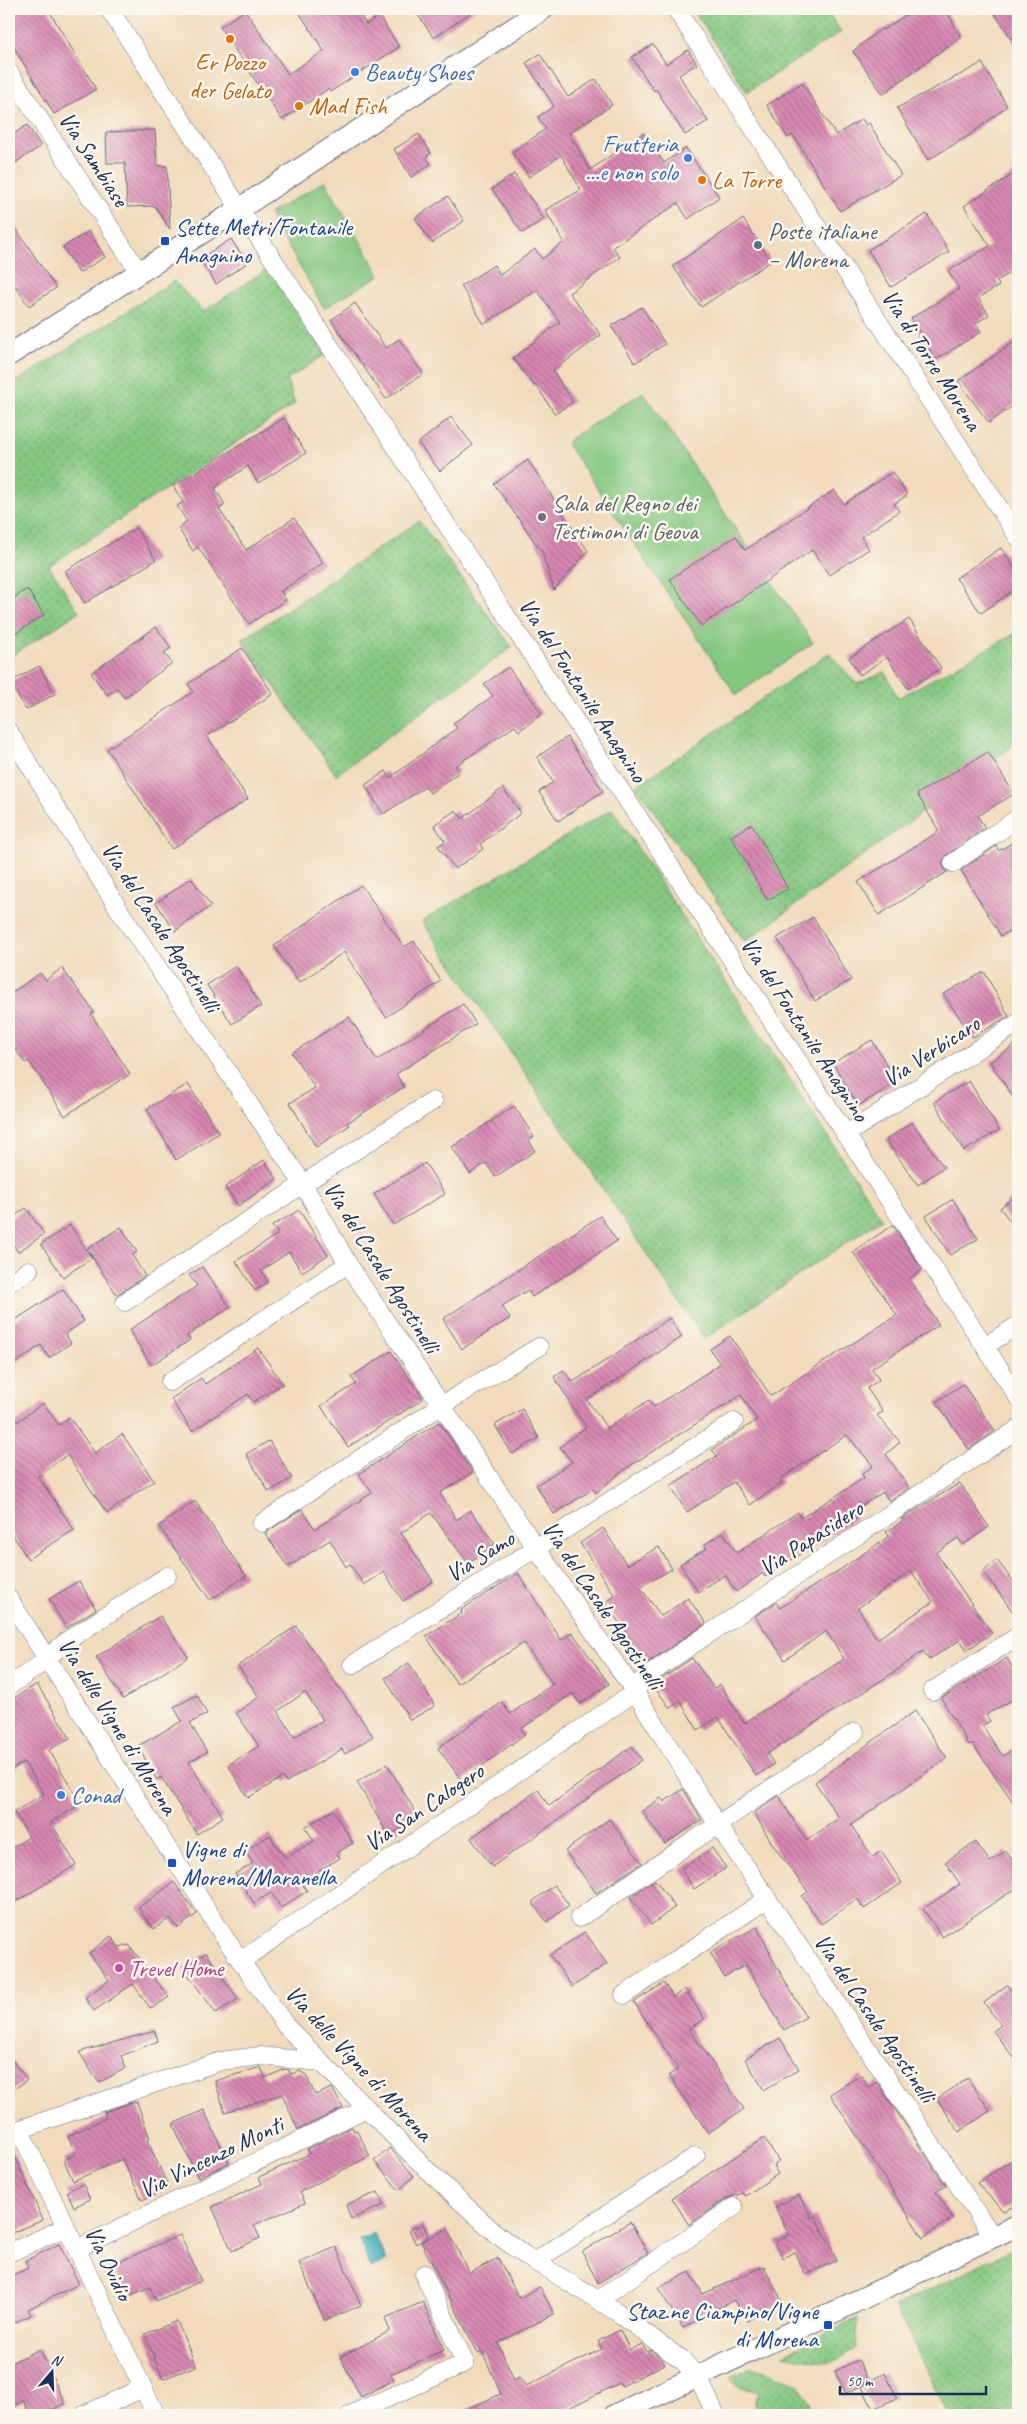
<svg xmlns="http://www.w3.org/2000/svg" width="1027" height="2424" font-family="Caveat,sans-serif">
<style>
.grass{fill:url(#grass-dots);stroke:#507b6f}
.park{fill:#84c780;stroke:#507b6f}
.water{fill:#3babb8;stroke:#2b6d8b}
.building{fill:url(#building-back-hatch);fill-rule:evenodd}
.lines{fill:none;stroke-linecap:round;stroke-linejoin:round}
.minor-casing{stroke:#666b7f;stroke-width:19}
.tertiary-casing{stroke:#666b7f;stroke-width:23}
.minor{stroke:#fff;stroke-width:18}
.tertiary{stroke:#fff;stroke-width:21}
.food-dot{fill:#e8710a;stroke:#fbf7ec;stroke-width:2}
.shop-dot{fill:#3f7fe0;stroke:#fbf7ec;stroke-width:2}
.transit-dot{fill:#1a4fb4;stroke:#fbf7ec;stroke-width:2}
.service-dot{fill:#5c6f8a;stroke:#fbf7ec;stroke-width:2}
.worship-dot{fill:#6b7280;stroke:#fbf7ec;stroke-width:2}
.hotel-dot{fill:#d1479c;stroke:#fbf7ec;stroke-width:2}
.labels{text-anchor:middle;stroke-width:5;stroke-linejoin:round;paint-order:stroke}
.food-label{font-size:24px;fill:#c56008;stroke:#fbf7ec;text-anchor:start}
.shop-label{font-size:24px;fill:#366cbe;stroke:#fbf7ec;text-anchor:start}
.street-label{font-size:24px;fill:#1b2f5e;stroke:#fbf7ec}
.transit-label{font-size:24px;fill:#164399;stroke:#fbf7ec;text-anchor:start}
.service-label{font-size:24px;fill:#4e5e75;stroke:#fbf7ec;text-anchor:start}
.worship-label{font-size:24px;fill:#5b616d;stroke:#fbf7ec;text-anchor:start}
.hotel-label{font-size:24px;fill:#b23c85;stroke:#fbf7ec;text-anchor:start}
</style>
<defs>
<pattern id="grass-dots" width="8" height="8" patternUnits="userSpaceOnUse" patternTransform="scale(1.25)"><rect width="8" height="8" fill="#84c780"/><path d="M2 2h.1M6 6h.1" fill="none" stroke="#6ba26c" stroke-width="1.8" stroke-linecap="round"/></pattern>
<pattern id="building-back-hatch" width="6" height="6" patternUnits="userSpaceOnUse" patternTransform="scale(1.25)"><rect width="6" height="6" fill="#d888b1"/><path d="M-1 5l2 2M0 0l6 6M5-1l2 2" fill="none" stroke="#ae7093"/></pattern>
</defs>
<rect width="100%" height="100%" fill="#fbf7ec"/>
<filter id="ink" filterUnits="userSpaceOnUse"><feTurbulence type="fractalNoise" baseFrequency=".02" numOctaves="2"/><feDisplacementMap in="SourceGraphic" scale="10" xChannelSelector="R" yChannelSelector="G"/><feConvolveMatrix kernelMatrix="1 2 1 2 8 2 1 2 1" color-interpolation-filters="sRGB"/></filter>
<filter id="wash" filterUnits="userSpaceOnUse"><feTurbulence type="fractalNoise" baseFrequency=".0096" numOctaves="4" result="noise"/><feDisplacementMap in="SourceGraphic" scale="20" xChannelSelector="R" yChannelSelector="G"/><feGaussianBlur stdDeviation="1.12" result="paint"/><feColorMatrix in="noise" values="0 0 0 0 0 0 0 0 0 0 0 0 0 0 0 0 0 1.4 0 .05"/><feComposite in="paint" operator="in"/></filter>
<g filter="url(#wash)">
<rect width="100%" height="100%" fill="#f1dbbc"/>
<!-- grass -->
<path class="grass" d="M693,9h133l15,23 -94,60z
M269,268l57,86 -39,26 8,24 -246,162 30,46 -70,46v-272l165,-105 30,30z
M419,521l93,126 -176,128 -94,-135z
M1018,632v110l-273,200 -109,-156 193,-133 28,31 28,-12 13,26z
M612,809l270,410 -178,120 -282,-418z
M1018,2246v169h-70l-53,-109z
M858,2318l-2,31 -29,14 -44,-8z
M753,2367l46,17 11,20 -3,11h-54l5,-23 -20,-6 -8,-9z"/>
<!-- park -->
<path class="park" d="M325,181l55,94 -56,33 -55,-94z
M643,392l170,251 -77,52 -169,-251 2,-2 -1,-2z"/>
<!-- water -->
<path class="water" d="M374,2233l13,28 -16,7 -12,-28z"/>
<g id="blocks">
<!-- building -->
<path class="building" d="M9,9h39l48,80 -42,25 -45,-75z
M297,9h59l10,15 13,-8 20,31 -69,45 -2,-3 -46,31 -62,-93 25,-17 43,64 36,-23z
M414,9h62l-42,29z
M915,9h30l16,27 -78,58 -30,-43 29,-23 1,2z
M992,9h26v39z
M653,44l13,20 22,-14 9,14 -18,11 29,46 -23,14 -29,-46 -2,2 -22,-34z
M540,54l28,43 28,-18 16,26 -43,28 21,37 53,-37 21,30 22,-15 33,49 -31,22 -10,-16 -65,44 7,10 -51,36 32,42 -48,36 20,31 -18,12 -19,-29 -2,1 -21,-28 47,-36 -23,-32 -53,34 -23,-38 33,-21 6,10 35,-26 7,10 22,-17 -19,-32 36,-20 -20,-35 -32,22 -17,-25 34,-23 -8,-12 16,-11 -28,-43z
M982,63l25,43 -37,29 -42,25 -31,-52z
M802,83l34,52 26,-16 4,6 3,-2 32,52 -61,36 -47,-76 -5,3 -21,-33z
M27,125l14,21 -26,17 -6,-9v-17z
M155,130l2,36h10l3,63 -15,-23 -28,1 -2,-44h-18l-1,-31z
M419,134l12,19 -5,4 5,7 -20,13 -17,-28z
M1018,171v96l-21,14 2,5 -21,12 11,17 -13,8 5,9 -46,28 -24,-42 48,-29 -11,-18 42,-25 -26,-40z
M514,174l30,45 -22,14 -30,-44z
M448,196l16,25 -32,22 -17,-25z
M927,214l22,38 -58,35 -23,-37z
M9,218l47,70 -27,18 -20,-29z
M743,219l28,42 -70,46 -28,-41z
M89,231l16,26 -26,16 -16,-26z
M231,239l16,24 -31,21 -16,-25z
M355,303l31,45 13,-9 24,35 -37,25 -55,-79z
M642,307l23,37 -30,19 -24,-37z
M1018,339v63l-29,21 -31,-42z
M451,417l22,28 -33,26 -22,-28z
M284,418l22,35 -48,30 -10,-17 -33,22 10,17 -6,4 27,41 48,-32 29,45 -42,28 5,9 -37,24 -51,-77 -5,4 -15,-23 9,-7 -10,-15 6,-4 -10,-16z
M528,460l60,91 -34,39 -12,-38 -48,-68z
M892,472l15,23 -13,9 5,7 -38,26 8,12 -40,26 -17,-25 -111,76 -31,-47 66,-43 9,14 89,-60 10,14z
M136,528l20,32 -71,43 -20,-32z
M1001,548l17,25v14l-37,26 -25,-35z
M27,589l17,26 -28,18 -7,-11v-21z
M909,619l32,49 -33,21 -21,-32 -27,18 -11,-17z
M156,627l15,21 -7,5 8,10 -48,35 -7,-10 -10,7 -16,-22z
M242,648l31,46 -66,42 41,63 -76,50 -65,-100 86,-57 -5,-8z
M39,666l16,28 -29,16 -16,-28z
M508,667l34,47 -23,17 -4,-5 -60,40 4,6 -29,21 -5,-6 -42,27 -18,-29 21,-14 4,7 67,-50 -4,-5 40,-27 -9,-12z
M567,737l36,54 -45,30 -19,-29 14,-10 -16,-25z
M988,752l26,42 -36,22 7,12 -38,27 -5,8 5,9 -68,43 -21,-33 81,-51 -22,-37z
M503,788l18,25 -41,31 3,5 -28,20 -17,-23 7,-5 -11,-16 22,-15 6,9z
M752,824l36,65 -21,11 -36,-64z
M1018,839v87l-17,10 -40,-66 35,-24 3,5z
M191,878l20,28 -36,25 -19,-28z
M361,885l43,62 10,-6 27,40 -55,36 -42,-65 -45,31 -25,-37z
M813,917l38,63 -36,21 -38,-63z
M236,966l25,40 -29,18 -25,-39z
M62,968l32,44 -3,2 39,60 -65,42 -36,-55 -4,2 -16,-23v-45l31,-22 6,7z
M984,972l25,44 -36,21 -30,-43z
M463,1004l13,20 -80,50 8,13 -57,36 2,3 -33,21 -26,-44 25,-15 -23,-35 57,-36 28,43z
M872,1040l25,42 -39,24 -25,-43z
M1018,1043v61l-28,-42z
M969,1081l30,49 -35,21 -30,-49z
M188,1084l31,49 -43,27 -29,-51z
M514,1106l20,31 -5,3 6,11 -40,26 -9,-14 -16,11 -18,-27z
M912,1122l32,45 -26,18 -32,-45z
M264,1160l13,19 -39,27 -13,-19z
M425,1163l20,31 -52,31 -19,-31z
M1018,1194v37l-18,-23z
M953,1199l25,40 -28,16 -24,-39z
M26,1208l18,26 -26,18 -9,-14v-18z
M299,1210l29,45 -26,17 -13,-20 -28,19 7,11 -13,9 -19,-30 42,-27 -6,-8z
M600,1216l17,25 -85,56 -4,-7 -26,16 8,12 -48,31 -19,-30z
M70,1225l22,33 -29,19 -22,-33z
M893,1225l29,45 -13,9 30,46 -67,43 7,12 -12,8 16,24 -6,3 23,27 -14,12 23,34 -20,13 -6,-9 -31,20 4,6 -91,59 -2,-4 -27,19 -11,-17 -27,17 -18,-28 27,-16 -3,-3 19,-13 14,21 61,-41 3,6 63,-40 -2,-4 11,-8 -26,-31 -67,44 2,4 -32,22 -16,-23 -47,30 -17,-26 47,-30 -5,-6 45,-30 -16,-25 -116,74 -29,24 -3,-4 -39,25 -18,-29 36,-23 -12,-15 26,-20 -32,-50 9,-7 10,12 97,-64 12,19 -95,63 20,28 42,-28 5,7 66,-43 -10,-15 20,-13 41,60 126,-81 -44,-63z
M121,1227l16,25 -5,3 13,21 -28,19 -30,-46z
M202,1267l28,40 -43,29 3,4 -39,25 -22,-35 68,-44 -8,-11z
M63,1289l21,32 -19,13 6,9 -22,15 -8,-13 -32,23v-44z
M258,1348l25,36 -30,18 -5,-8 -56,37 -21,-32 30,-21 4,6z
M391,1351l32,48 -75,48 -27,-41 35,-22 -5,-7z
M963,1384l32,47 -26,18 -33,-47z
M43,1403l16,22 10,-8 26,36 27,-19 32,47 -47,32 -40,-58 -29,21 36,54 -46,29 -19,-30v-101z
M522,1409l17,29 -27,16 -17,-29z
M439,1422l34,50 -33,21 17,27 13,-10 25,34 -27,19 -37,-50 -30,20 32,48 -30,20 -19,-29 -20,13 -14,-21 -4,3 -16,-27 -42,27 -23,-34 37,-24 13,20 57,-36 -13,-19z
M269,1441l23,37 -23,14 -23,-38z
M960,1483l29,44 -26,18 -5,-7 -22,15 56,80 -25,17 -7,-10 -31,20 -6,-9 -27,20 -129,83 7,10 -18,12 -38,-59 -20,13 -18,-29 -10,7 -17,-23 39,-27 22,30 6,-4 24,39 100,-64 -18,-28 -41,29 -30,-44 21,-14 4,6 64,-41 45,-31 -3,-4 17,-11 -2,-2zM911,1571l22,31 -56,37 -19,-31z
M195,1501l51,75 -36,24 -51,-74z
M603,1528l24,37 32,-18 13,22 -32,18 21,29 27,-18 18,25 -65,44 -17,-24 7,-4 -26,-36 10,-7 -35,-53z
M997,1560l21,28v31l-35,-48z
M518,1573l43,67 11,-8 37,52 -29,20 -7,-11 -52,36 4,5 -63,47 -24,-33 64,-46 8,12 43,-30 -29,-41 -67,41 -31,-48 36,-23 -1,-3z
M79,1581l17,28 -30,19 -17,-29z
M160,1616l28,41 -65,42 -27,-42z
M296,1626l77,110 -28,18 -3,-5 -56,33 -3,-5 -35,21 -20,-33 31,-19 -23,-33 23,-16 -21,-31zM305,1692l18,28 -29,17 -16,-26z
M1007,1658l11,19v19l-32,19 4,6 -8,5 21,30 9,-6 6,9v50l-46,-66 -3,2 -28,-47z
M409,1663l26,43 -25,14 -25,-42z
M37,1684l33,54 -21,12 32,54 -30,18 25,43 -67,41v-57l20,-12 -15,-25 30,-18 -20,-32 -15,9v-70z
M197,1695l10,19 -17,9 17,29 -18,10 34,55 -26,17 -36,-57 -4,3 -19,-34 44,-25 -8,-14z
M915,1711l32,47 -96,67 22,32 8,-6 21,32 -38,26 -6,-10 -37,25 -19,-28 6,-4 -35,-47 -19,-32 25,-17 27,45 33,-23 -24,-36z
M632,1746l10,14 -150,107 -21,-29 67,-48 11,16z
M387,1764l32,54 -30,18 -32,-54z
M683,1789l19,31 -37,24 -23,-33 19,-13 3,4z
M333,1810l20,33 -16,10 3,5 -39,24 6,9 -26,17 -10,-15 -17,10 -19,-29 18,-11 -8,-12 25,-16 15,23 29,-17 -9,-14z
M609,1819l33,44 -46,30 -31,-42z
M976,1842l14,20 16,-11 12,19v17l-76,50 -19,-28 37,-25 -15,-22z
M712,1848l14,20 -32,21 -13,-20z
M655,1880l20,27 -24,18 -21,-28z
M174,1882l23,32 -19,14 -8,-10 -16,11 -16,-21z
M554,1885l15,20 -22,17 -15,-20z
M757,1927l13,25 -1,1 37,64 -22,13 -38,-65 -22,12 -14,-25z
M585,1932l22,32 -35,23 -22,-32z
M111,1936l8,11 10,-2 40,52 -18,12 -18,-25 -39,27 -9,-13 24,-18 -20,-27z
M206,1953l32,46 -22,14 -33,-45z
M664,1983l9,14 12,-8 19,30 -15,10 55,80 -36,24 -39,-58 9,-6 -44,-67z
M1007,1985l11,14v64l-25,-32 8,-6 -17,-22z
M155,2031l3,10 -37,15 5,12 -27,15 -20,-31z
M780,2038l19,31 -35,21 -19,-31z
M9,2056l18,24 -18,13z
M261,2067l4,11 20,-9 4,1 2,4 9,-3 6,4 9,20 17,-7 11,20 -45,22 -16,-36 -57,18 -10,-31z
M861,2075l8,12 8,-5 69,104 -10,6 17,26 -30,20 -93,-144z
M968,2078l22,33 -31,21 -22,-33z
M134,2102h3l13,37 -3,1 22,48 -27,12 -20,-41 -49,22 -9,-21 12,-6 -8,-18 38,-18 -2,-6z
M204,2110l25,53 -31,15 -25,-54z
M352,2127l2,4 3,-1 13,26 -70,36 5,11 -51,22 6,13 -28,13 -20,-44 50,-23 -3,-7 50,-23 -2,-5z
M764,2138l15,23 -6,5 5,8 -33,22 -2,-3 -15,5 -39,27 -17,-27z
M9,2143l34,77 -34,14z
M390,2148l24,28 -15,14 -25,-29z
M1018,2156v49l-15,6 -26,-28z
M83,2184l7,15 -16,8 -7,-16z
M378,2192l6,13 -33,14 -5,-14z
M799,2195l12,23 4,-2 22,44 -31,15 -12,-23 -11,6 -8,-16 14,-7 -14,-28z
M630,2222l18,31 -50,30 -16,-31z
M423,2224l6,13 -13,7 -7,-14z
M447,2229l22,44 29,-15 21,40 21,-11 14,27 -56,29 16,37 5,-3 7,9 76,-37 -4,-8 22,-11 10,20 12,-6 5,8 4,-2 11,9 3,5 -43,22 -2,-3 -66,32h-102l49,-21 -19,-43 -4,2 -57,-111z
M180,2235l21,46 -45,20 -6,-14 -24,10 -14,-32z
M59,2244l20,40 -51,25 3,6 -22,10v-48l19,-9 -3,-7z
M336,2247l25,58 -36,16 -26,-58z
M764,2266l18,35 -35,20 -13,-21 -51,28 -25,-40 32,-16 13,22z
M423,2302l21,48 -53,24 3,6 -33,17 -21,-40 50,-26 -5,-13z
M177,2321l19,45 -33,13 -18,-45z
M40,2349l25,55 -25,11h-10l-6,-14 -15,7v-44z
M858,2360l11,22 -23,11 -11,-22z
M885,2373l12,25 -24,11 -12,-24z"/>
</g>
</g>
<g filter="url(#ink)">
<use href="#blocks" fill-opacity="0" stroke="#666b7f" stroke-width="1"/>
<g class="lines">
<!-- minor casing -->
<g class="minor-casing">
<path id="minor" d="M109,9l909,1388
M676,9l342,528
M9,72l130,200
M9,732l114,184 180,268 45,80 188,284 99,144 83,133 275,412
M953,863l65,-45
M845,1135l173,-112
M9,1283l20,-13
M125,1302l178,-118 130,-83
M985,1346l33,-21
M170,1382l178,-118
M262,1523l180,-118 97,-58
M9,1599l218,342 59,85 142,145 67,62 31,23 91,56 66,49 15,16 18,38
M352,1665l382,-243
M9,1686l29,-20 30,-26 99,-64
M932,1691l86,-55
M579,1918l276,-186
M241,1961l394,-269 8,-13 40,-28 335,-222
M624,1995l143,-96
M20,2131l136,284
M9,2133l212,-72 39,-5 61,6
M77,2249l290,-141
M9,2253l57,-26
M534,2262l162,-106
M598,2300l136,-93
M84,2415l59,-27
M350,2415l115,-52 -41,-89"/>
</g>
<!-- tertiary casing -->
<g class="tertiary-casing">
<path id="tertiary" d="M9,355l232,-147 302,-199
M615,2415l403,-190"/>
</g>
<!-- minor -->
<use href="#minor" class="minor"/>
<!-- tertiary -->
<use href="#tertiary" class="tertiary"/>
</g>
</g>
<!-- markers -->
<g class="food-dot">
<circle cx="230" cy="39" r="5"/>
<circle cx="299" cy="106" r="5"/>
<circle cx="702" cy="180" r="5"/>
</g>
<g class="shop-dot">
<circle cx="355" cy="72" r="5"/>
<circle cx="688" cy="158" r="5"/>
<circle cx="61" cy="1795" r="5"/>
</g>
<g class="transit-dot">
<rect x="160" y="236" width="10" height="10" rx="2.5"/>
<rect x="167" y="1858" width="10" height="10" rx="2.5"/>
<rect x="823" y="2320" width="10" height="10" rx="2.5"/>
</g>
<circle class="service-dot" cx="758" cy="245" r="5"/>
<circle class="worship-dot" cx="542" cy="517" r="5"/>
<circle class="hotel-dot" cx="119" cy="1968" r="5"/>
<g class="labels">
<!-- food labels -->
<g class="food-label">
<text x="230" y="70" text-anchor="middle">Er Pozzo<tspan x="230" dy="28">der Gelato</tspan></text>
<text x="309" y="114">Mad Fish</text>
<text x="712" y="188">La Torre</text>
</g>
<!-- shop labels -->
<g class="shop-label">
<text x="365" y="80">Beauty Shoes</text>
<text x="678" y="152" text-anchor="end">Frutteria<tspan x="678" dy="28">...e non solo</tspan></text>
<text x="71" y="1803">Conad</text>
</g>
<!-- street labels -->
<g class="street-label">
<text transform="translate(94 159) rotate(57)" y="8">Via Sambiase</text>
<text transform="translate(932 360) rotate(57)" y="8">Via di Torre Morena</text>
<text transform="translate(583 690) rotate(57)" y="8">Via del Fontanile Anagnino</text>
<text transform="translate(161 927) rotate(57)" y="8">Via del Casale Agostinelli</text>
<text transform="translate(805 1029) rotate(57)" y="8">Via del Fontanile Anagnino</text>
<text transform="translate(931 1051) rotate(-33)" y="8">Via Verbicaro</text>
<text transform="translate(382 1267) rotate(58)" y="8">Via del Casale Agostinelli</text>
<text transform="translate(811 1538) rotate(-33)" y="8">Via Papasidero</text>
<text transform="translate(480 1556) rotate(-32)" y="8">Via Samo</text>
<text transform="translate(603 1605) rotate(56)" y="8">Via del Casale Agostinelli</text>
<text transform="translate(118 1726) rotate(58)" y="8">Via delle Vigne di Morena</text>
<text transform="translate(424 1807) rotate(-34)" y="8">Via San Calogero</text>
<text transform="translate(875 2018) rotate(56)" y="8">Via del Casale Agostinelli</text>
<text transform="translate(359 2063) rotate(47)" y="8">Via delle Vigne di Morena</text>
<text transform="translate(211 2157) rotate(-26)" y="8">Via Vincenzo Monti</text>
<text transform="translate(109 2263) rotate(64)" y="8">Via Ovidio</text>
</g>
<!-- transit labels -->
<g class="transit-label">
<text x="175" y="235">Sette Metri/Fontanile<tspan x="175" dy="28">Anagnino</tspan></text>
<text x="182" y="1857">Vigne di<tspan x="182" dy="28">Morena/Maranella</tspan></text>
<text x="818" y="2319" text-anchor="end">Staz.ne Ciampino/Vigne<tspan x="818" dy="28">di Morena</tspan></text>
</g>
<!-- service labels -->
<g class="service-label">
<text x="768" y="239">Poste italiane<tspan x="768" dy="28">– Morena</tspan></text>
</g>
<!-- worship labels -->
<g class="worship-label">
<text x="552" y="511">Sala del Regno dei<tspan x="552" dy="28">Testimoni di Geova</tspan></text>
</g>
<!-- hotel labels -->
<g class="hotel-label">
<text x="129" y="1976">Trevel Home</text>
</g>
</g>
<!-- margin -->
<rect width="1027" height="2424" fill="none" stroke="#fbf7ec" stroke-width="30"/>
<!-- north arrow -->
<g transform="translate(52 2372) rotate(19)" stroke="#fbf7ec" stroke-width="4" paint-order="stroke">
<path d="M0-4L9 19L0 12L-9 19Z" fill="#1b2f5e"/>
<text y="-8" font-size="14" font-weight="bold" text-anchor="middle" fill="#1b2f5e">N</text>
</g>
<!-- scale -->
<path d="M840 2386v8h146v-8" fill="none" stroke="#1b2f5e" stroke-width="2.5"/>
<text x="847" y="2386" font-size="15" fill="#1b2f5e" stroke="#fbf7ec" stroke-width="4" paint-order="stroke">50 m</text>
</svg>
